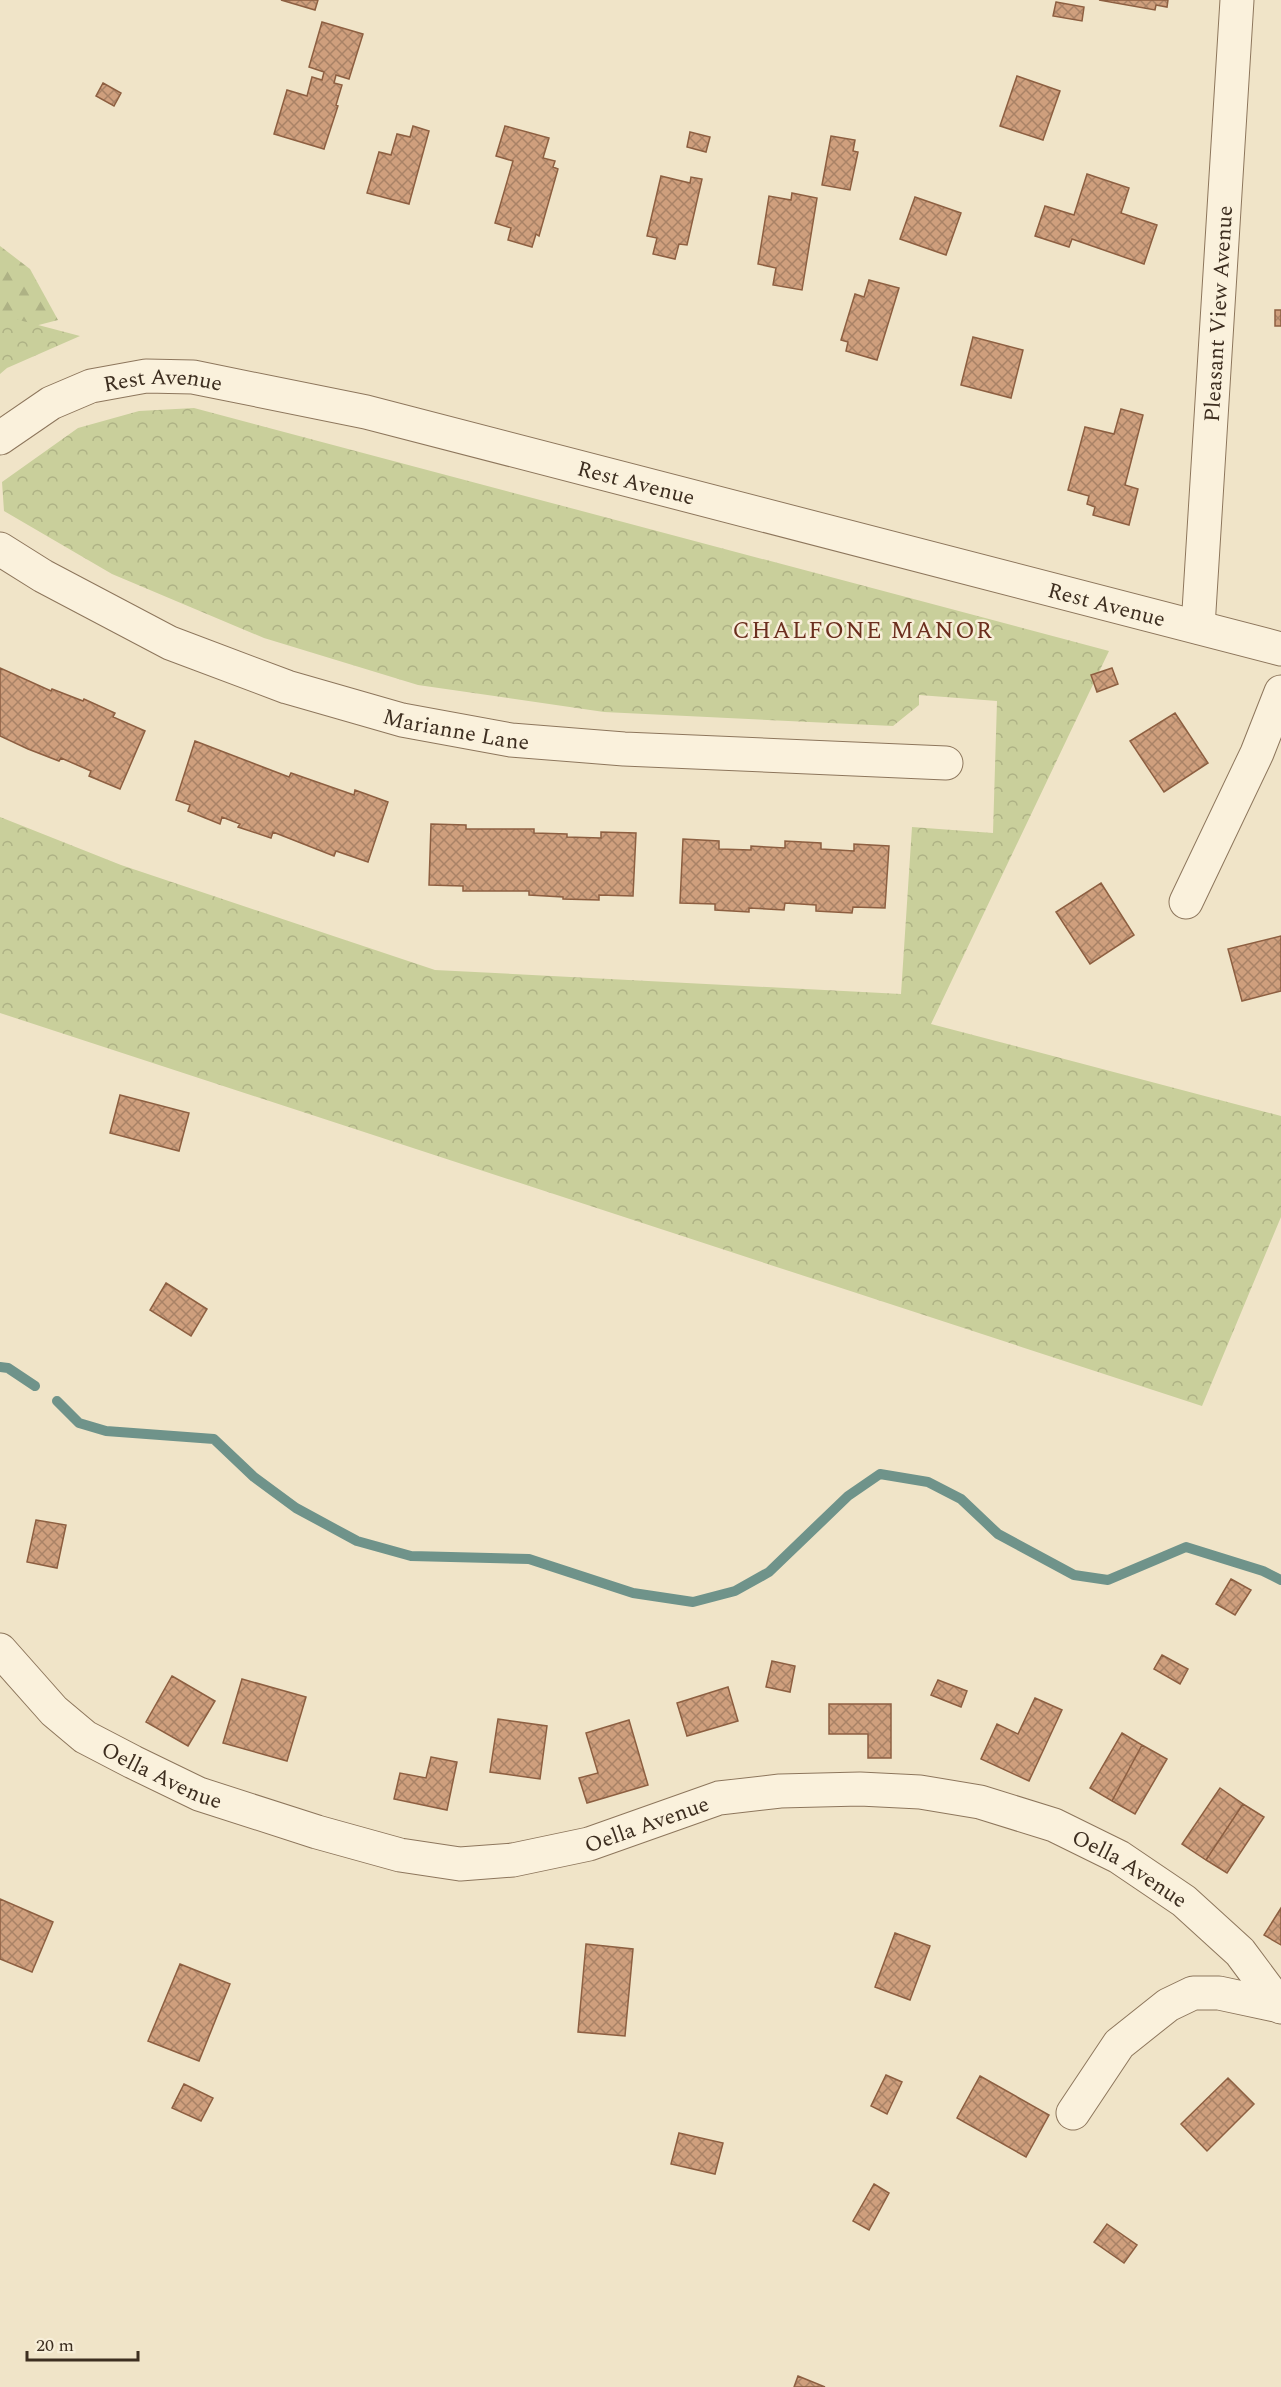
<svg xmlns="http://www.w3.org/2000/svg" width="1281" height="2387" font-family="Spectral,serif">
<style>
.forest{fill:url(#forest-firs)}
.park{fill:url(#park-crowns)}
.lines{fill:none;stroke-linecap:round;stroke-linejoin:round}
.stream{stroke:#6f938a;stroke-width:10}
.building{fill:url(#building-cross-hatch);stroke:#8d5f41;stroke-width:1.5}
.minor-casing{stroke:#8d765c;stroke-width:35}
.minor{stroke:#faf1dc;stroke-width:33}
.labels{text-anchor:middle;stroke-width:5;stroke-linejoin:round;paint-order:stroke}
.street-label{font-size:22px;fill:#3d2e20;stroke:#f7eed8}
.neighbourhood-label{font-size:24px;letter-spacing:1.5px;fill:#6b2e1e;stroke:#f7eed8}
</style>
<defs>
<pattern id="forest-firs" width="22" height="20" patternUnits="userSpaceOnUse" patternTransform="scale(1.5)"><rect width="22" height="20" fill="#c9cf9b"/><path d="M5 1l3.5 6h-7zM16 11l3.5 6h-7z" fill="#aeb285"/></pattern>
<pattern id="park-crowns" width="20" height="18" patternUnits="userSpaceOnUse" patternTransform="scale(1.5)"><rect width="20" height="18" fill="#c9cf9b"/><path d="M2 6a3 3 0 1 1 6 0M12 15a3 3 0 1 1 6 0" fill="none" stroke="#aeb285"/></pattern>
<pattern id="building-cross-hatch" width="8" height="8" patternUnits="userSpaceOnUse" patternTransform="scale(1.5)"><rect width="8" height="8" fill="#cf9f7d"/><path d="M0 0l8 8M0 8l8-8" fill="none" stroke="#a98266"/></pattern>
</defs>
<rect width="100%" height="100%" fill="#f0e4c8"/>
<!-- forest -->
<path class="forest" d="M0,246l30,23 28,51 -58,15z"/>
<!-- park -->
<path class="park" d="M0,315l80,21 -73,32 -7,6z
M194,408l915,243 -178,373 350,92v101l-79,189 -1202,-393v-196l121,48 314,105 466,24 11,-167 81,6 4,-132 -78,-6v10l-26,21 -289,-14 -186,-27 -154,-47 -152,-64 -108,-63 -2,-29 76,-54 61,-17z"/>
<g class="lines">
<!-- stream -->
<path class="stream" d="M0,1367l8,1 27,18
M57,1401l22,22 27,8 108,8 40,38 42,31 61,33 54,15 118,3 104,34 60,9 42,-11 34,-19 79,-76 32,-22 48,8 33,17 37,35 76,41 34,5 78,-33 77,24 18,9"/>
</g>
<!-- building -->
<path class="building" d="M281,0h37l-3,10z
M1099,0h69l-1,7 -11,-2 -1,5z
M1056,2l28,5 -2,14 -29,-5z
M322,22l41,12 -14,45 -13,-4 -2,8 8,2 -6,20 2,1 -14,43 -50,-15 13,-44 20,6 5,-19 10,3 2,-8 -15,-5z
M1017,76l43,15 -17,49 -43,-14z
M103,83l18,10 -7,13 -18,-10z
M413,126l16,5 -20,73 -42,-11 12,-41 12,3 6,-21 13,3z
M505,126l44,12 -6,20 12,3 -2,6 5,2 -19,67 -3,-2 -4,13 -24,-7 3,-12 -16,-5 18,-62 -17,-5z
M690,132l20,5 -4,15 -19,-5z
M831,136l24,4 -2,11 5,1 -8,38 -28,-5z
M1087,174l42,14 -8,25 36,12 -13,39 -72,-25 -3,8 -34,-11 10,-30 29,9z
M661,176l29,7 1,-6 11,2 -15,66 -8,-1 -4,15 -22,-5 4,-16 -10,-2z
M792,193l25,5 -15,92 -29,-5 3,-17 -18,-4 11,-68 22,4z
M915,197l46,16 -15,42 -46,-16z
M869,280l30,8 -22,72 -31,-9 2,-9 -7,-2 14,-46 9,3z
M1275,310h6v16h-6z
M973,337l50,13 -12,48 -50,-13z
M1121,409l22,6 -18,70 13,4 -9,36 -36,-10 2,-8 -8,-3 2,-8 -21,-6 17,-63 29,7z
M0,668l51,23 1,-2 31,12 1,-2 31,14 -2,4 32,14 -25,58 -31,-13 2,-5 -30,-13 -2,3 -31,-12 -28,-13z
M1112,668l6,16 -21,8 -6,-17z
M1175,713l33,50 -44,29 -34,-51z
M195,741l94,36 2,-4 63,22 1,-5 33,12 -20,60 -32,-11 -2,5 -61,-24 -2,6 -33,-11 2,-3 -18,-7 -2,7 -32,-13 2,-6 -14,-5z
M431,824l35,1v4h68v4l33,1v3l34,1v-6l35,1 -3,63 -34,-1v5l-36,-1v-2l-34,-2v-4h-66v-5l-34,-1z
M683,839l36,2v8l32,1v-4l34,2v-7l36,2v6l33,2v-7l35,2 -4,62 -32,-1 -1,6 -36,-2v-6l-31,-2 -1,7 -35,-2v4l-34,-2v-6l-35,-1z
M1101,883l33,52 -44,29 -34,-52z
M1281,936v55l-39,10 -14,-52z
M120,1095l69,18 -10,38 -69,-18z
M166,1283l41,26 -16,27 -41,-26z
M36,1520l30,5 -9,43 -30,-6z
M1231,1579l20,11 -16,25 -19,-11z
M1162,1655l26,14 -8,15 -26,-15z
M772,1661l23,5 -5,26 -24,-5z
M172,1676l43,25 -27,45 -42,-24z
M242,1679l64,18 -19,64 -64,-18z
M938,1680l29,11 -6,16 -30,-12z
M728,1687l10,34 -51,15 -10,-33z
M1035,1698l27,12 -33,71 -48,-22 16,-35 21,10z
M829,1704h62v54h-23v-24h-39z
M498,1719l49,7 -7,53 -50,-7z
M629,1720l19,65 -61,18 -8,-25 19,-5 -12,-40z
M1122,1733l20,12 -30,56 -22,-13z
M1142,1745l25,14 -32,55 -23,-13z
M431,1757l26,5 -10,48 -53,-11 6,-26 26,5z
M1220,1788l23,16 -37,56 -24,-16z
M1243,1804l21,13 -37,56 -21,-13z
M0,1899l53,23 -21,50 -32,-13z
M1281,1908v37l-17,-10z
M895,1933l35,13 -20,54 -35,-13z
M586,1944l47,5 -8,87 -47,-4z
M180,1964l50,20 -31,77 -51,-20z
M886,2075l16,7 -15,32 -16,-8z
M980,2076l69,39 -23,42 -69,-39z
M1228,2078l26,26 -47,47 -26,-27z
M184,2084l29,14 -12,23 -29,-13z
M679,2133l44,10 -8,31 -44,-10z
M874,2184l15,9 -20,37 -16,-9z
M1107,2224l30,21 -13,18 -30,-21z
M798,2376l27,11h-31z"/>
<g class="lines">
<!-- minor casing -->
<g class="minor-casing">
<g id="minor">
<path id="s1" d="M0,438l51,-35 40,-17 55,-10 47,1 173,35 915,237"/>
<path id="s2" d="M0,549l43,27 127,67 117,44 115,33 109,20 113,9 322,14"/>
<path id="s3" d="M1198,627l39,-627"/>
<path d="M1186,902l71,-149 24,-61"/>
<path id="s4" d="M0,1650l54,61 31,26 48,25 66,32 118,38 83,23 60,9 53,-4 76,-16 130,-46 61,-7 80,-2 60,3 60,10 74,23 65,32 65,44 56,51 41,55"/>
<path d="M1073,2113l46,-69 49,-39 25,-12h26l61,13"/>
</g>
</g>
<!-- minor -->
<use href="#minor" class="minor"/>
</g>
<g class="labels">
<!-- street labels -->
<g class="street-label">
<text dy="8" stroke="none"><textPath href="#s3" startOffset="314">Pleasant View Avenue</textPath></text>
<text dy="8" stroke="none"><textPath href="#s1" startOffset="178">Rest Avenue</textPath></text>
<text dy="8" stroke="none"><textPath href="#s1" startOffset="664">Rest Avenue</textPath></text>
<text dy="8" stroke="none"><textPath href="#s1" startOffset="1150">Rest Avenue</textPath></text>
<text dy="8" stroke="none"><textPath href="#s2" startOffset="494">Marianne Lane</textPath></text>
<text dy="8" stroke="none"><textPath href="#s4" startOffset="208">Oella Avenue</textPath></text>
<text dy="8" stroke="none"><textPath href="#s4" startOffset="712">Oella Avenue</textPath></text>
<text dy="8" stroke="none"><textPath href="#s4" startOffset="1216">Oella Avenue</textPath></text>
</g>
<!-- neighbourhood labels -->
<g class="neighbourhood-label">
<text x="863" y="638">CHALFONE MANOR</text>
</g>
</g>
<!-- scale -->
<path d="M27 2351v9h111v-9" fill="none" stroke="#3d2e20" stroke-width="3"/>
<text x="36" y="2351" font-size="18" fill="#3d2e20" stroke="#f7eed8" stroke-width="4.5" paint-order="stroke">20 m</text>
</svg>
